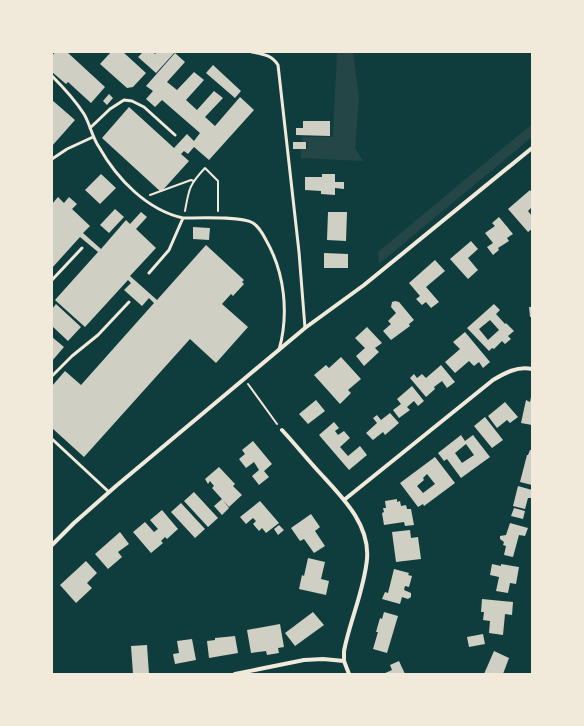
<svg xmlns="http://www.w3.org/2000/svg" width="584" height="726" font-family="'Zilla Slab',serif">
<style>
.green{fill:#244646}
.building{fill:#cfcfc3;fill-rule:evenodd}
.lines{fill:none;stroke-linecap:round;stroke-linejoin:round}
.path{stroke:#f1e9da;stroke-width:2}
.service{stroke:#f1e9da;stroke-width:3}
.minor{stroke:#f1e9da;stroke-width:4}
</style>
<rect width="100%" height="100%" fill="#0f3d3e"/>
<!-- green -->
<path class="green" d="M337,52h16l6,46 -4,50 8,13 -62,-3v-9h6l1,-7h-6v-5h31z
M532,124v13l-153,127 -1,-12z"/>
<!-- building -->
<path class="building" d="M55,52h12l38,35 -14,16 -23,-21 -2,2 -14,-12v-16z
M111,52h12l23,21 -13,14 -6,1 -27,-24z
M143,52h10l2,2 2,-2h18l-19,21 -18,-16z
M175,53l10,9 -18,20 10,8 17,-18 10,8 -18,20 11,10 17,-19 9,7 -18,19 10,9 25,-29 14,13 -45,50 -15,-13 -6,7 -4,-3 -3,3 8,7 -28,31 -59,-54 27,-31 45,41 13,-14 7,7 6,-8 -38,-33 -7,7 -9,-8 7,-8 -7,-5z
M213,65l28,26 -6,7 -29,-25z
M109,94l4,4 -6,7 -4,-4z
M52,100l23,20 -23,26z
M303,121h27v15l-34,-1v-7h7z
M293,142h13v7h-13z
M101,174l15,14 -16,16 -15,-14z
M322,174h13v8h9v7l-9,-1v7l-14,-1v-3l-16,-1v-13h17z
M530,190l2,3v14l-4,4 4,5v13l-4,3 -20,-23z
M58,197l6,6 5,-6 8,7 -5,5 18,17 -7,7 18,16 25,-29 4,4 11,-12 6,5 -11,12 20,19 -26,28 27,24 49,-55 38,35 -2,2 2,2 -11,12 -2,-2 -9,10 26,23 -32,36 -26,-24 -106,118 -32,-29v-42l13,-15 16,14 73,-82 -5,-5 -7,8 -18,-16 7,-7 -3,-3 -43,47 -30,-27 43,-48 -18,-15 -28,31v-64z
M115,209l9,8 -15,16 -9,-8z
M328,212h19l-1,29 -19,-1z
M499,217l14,17 -6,4 2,3 -11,7 1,2 -6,5 -6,-8 6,-4 -8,-10 10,-7 -3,-3z
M193,227l17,1 -1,12 -16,-1z
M471,241l7,8 -10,9 10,12 -10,9 -18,-20z
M324,253l24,1v14h-24z
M435,260l10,11 -19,16 13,15 -8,6 -5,-6 -4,3 -6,-6 4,-3 -11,-13z
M395,301l4,1 15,18 -5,4 1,2 -19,14 -8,-9 8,-7 -3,-3 8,-8 -5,-6 1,-5z
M56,304l25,23 -13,14 -16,-15v-17z
M494,304l6,6 -4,4 9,10 1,-1 8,8 -6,5 3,3 -6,5 -3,-3 -8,8 -2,-1 -3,3 -22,-23zM490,320l9,10 -11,10 -9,-11z
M529,307h3v10h-2z
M367,327l15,16 -7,5 4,4 -15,14 -8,-10 9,-8 -10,-10z
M465,332l25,30 -7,6 -4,-6 -5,4 -5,-5 -14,12 -10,-11 15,-13 -7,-7z
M52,337l12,10 -12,14z
M341,357l20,22 -13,11 3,3 -11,11 -26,-29 12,-10 3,3z
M441,365l14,17 -8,6 -5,-7 -8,6 1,2 -9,8 -16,-19 4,-4 3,4 5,-4 4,4z
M412,386l12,15 -6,5 -4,-5 -7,6 3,3 -11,8 -6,-8 8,-6 -4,-5z
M531,397h1v28l-11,-2 5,-23 4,2z
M316,400l9,11 -17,13 -9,-10z
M505,402l13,15 -8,6 -3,-3 -10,8 -9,-12z
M390,413l9,10 -14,12 -2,-3 -10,8 -7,-7 11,-10 -4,-5 4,-3 4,5z
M485,417l18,23 -11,8 -18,-22z
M334,422l5,6 -4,3 3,4 6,-4 6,7 -10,9 8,9 12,-10 7,9 -18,15 -30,-35z
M461,435l4,6 8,-6 17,22 -29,21 -14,-19 -3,2 -6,-8zM466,444l8,11 -12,8 -7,-10z
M253,441l19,23 -8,7 5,6 -10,8 -7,-9 7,-6 -5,-8 -8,6 -7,-9 6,-5 -3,-4z
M530,450h2v35l-12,-3 7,-27h1z
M435,457l20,26 -31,23 -1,-2 -5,3 -18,-24zM427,474l8,10 -12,9 -6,-7 7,-6 -1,-2z
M219,467l16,17 -2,2 9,9 -13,12 -17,-19 2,-2 -4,-5 -2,3 -3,-5z
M518,486l14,4v8h-4l-3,11 -12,-3z
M194,492l24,26 -10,9 -24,-26z
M222,499l7,9 -7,7 -8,-9z
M397,499v3l3,-1 1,5 5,-1 1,4h4l3,16 -9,1 -1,-4 -20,3 -2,-12 2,-1 -1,-4h3l-1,-7z
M260,501l19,22 -13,10 -4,-5 -3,3 -6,-7 3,-3 -3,-3 -7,6 -6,-7z
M181,503l24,26 -10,9 -24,-26z
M514,508l11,3 -2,8 -12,-3z
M162,510l16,19 -11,10 -2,-2 -4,4 2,2 -12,10 -18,-21 12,-10 9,10 4,-3 -8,-9z
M311,514l9,13 -5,4 10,15 -11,7 -10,-14 -4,2 -9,-13z
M510,523l18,5 -3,8 -6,-1 -6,22 -9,-2 2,-9 -3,-1 1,-3 -4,-3v-3l6,-1z
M279,525l5,5 -6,5 -4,-6z
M410,530l1,8 7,-1 3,22 -25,3 -4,-30z
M120,532l9,12 -11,8 4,5 -14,12 -13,-15z
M308,558l17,4 -4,17 8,2 -3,14 -27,-6 3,-14 2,1z
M86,561l11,12 -10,10 5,5 -16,15 -16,-18z
M492,564l9,2v-2l18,3 -3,17 -6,-1 -2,10 -12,-2 3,-14 -9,-2z
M394,569l15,4 -1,2 4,1 -3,11 -4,-1 -1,4 7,3v4l-3,2 -6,-2 -2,7 -18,-5 3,-7 3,1z
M482,599l31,3 -1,13 -7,-1 -2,21 -14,-2 1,-12 -7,-1 1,-8h-3z
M313,612l11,13 -29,21 -10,-13z
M384,612l14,4 -11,37 -14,-4 5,-17h-2l4,-14 2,1z
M280,624l4,23 -6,1 1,5 -12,2 -1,-4 -15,2 -4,-23z
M483,634l2,10 -16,3 -2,-10z
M235,636l3,17 -29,5 -2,-17 8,-1v-2z
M192,639l4,21 -21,4 -2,-10 6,-1 -2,-12z
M147,645l2,29h-16l-2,-28z
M494,651l15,7 -6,16h-19z
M399,661l6,13h-22l9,-4 -2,-5z"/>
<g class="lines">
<!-- path -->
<path class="path" d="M150,195l41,-15 3,1
M185,211c4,-22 4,-26 20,-43l13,13v30
M248,384l29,40"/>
<!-- service -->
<path class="service" d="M252,52c11,2 20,3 26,13l21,187 6,76
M52,76c11,11 23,24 32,38 6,10 8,23 15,33 18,32 48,63 84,71 16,0 58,-2 70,5 6,4 10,11 13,17 19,33 23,74 13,110
M90,128l20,-19 14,-9 8,1 12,6 31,28
M52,159l15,-10 26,-12
M149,273l20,-23 14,-32
M52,280l30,-32
M52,376l20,-20 26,-21 31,-33
M52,439l57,53"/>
<!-- minor -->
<path class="minor" d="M282,430c13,14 25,29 38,43 22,24 50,51 47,86 -3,32 -17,61 -23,92v10l5,13
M344,500l149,-120c12,-7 24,-14 39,-11
M52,545l22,-22 42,-37 128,-107 61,-51 59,-43 168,-137
M235,674l69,-14 19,-1 21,2"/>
</g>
<!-- border -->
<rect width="584" height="726" fill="none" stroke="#f1e9da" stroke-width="106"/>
</svg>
